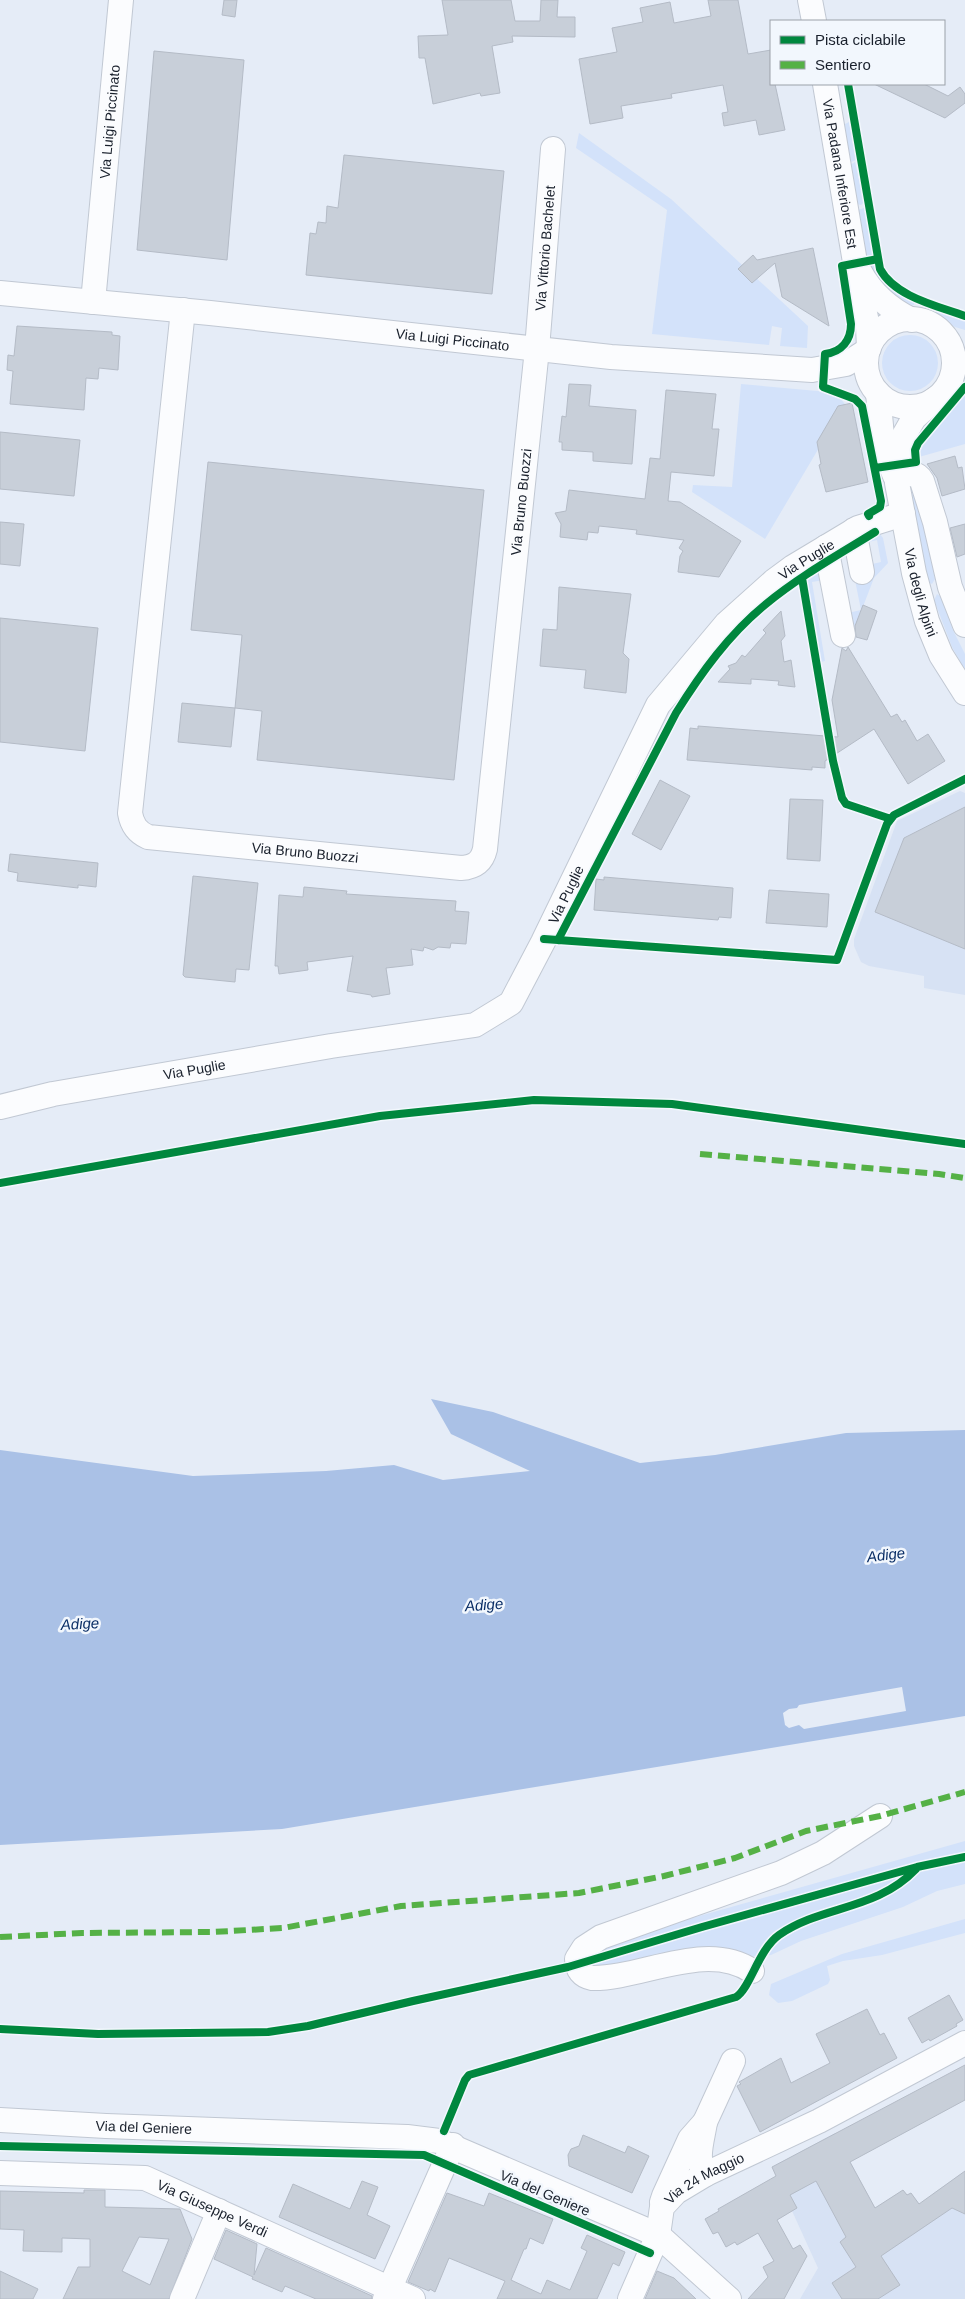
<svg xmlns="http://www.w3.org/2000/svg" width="965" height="2299" font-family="Helvetica,sans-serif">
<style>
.built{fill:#d7e2f4}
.green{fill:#d3e2fa}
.water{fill:#aac1e6}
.pier{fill:#e5ecf7}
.building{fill:#c8cfd9;stroke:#b4bbc6;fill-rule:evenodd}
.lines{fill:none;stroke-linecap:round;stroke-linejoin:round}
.minor-casing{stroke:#c1c8d3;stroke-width:26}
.minor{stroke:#fbfcfe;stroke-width:24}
.quiet{stroke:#55b146;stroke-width:6;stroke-dasharray:12 6;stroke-linecap:butt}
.cycleway-casing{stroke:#f2f7fd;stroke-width:11}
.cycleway{stroke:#00873e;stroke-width:8}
.labels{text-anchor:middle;stroke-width:5;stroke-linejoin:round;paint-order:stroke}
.street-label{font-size:14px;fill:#19202c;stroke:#f2f7fd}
.water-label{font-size:15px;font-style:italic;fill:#0a2e66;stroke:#f2f7fd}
</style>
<rect width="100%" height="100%" fill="#e5ecf7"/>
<!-- built -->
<path class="built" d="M960,791l5,2v202l-41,-7v-12l-55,-10 -8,-4 -7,-16v-7l43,-118z
M835,2133l40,75 28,-18 4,5 4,-2 11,15 12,-15 31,-22v128h-165l18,-31 -46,-101z"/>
<!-- green -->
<path class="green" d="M849,122l7,38 -5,2 -8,-37z
M579,133l92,66 137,127 -1,22 -27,-2 2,-18 -10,-2 -3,19 -117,-11 15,-124 -91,-62z
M855,162l9,40 -3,3 -4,-1 -7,-39z
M864,208l9,48 -1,1 -6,-1 -8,-46z
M873,264l4,9 12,13 26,14 -1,5c-21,-2 -33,-23 -45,-39z
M937,309l28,11v10l-10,-3 -20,-13z
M882 363a28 28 0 1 1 56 0a28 28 0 1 1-56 0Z
M741,384l87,8 10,4 7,8 -80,135 -73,-47 1,-7 39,2z
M965,392v52l-46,13 -1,-6 3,-5z
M915,482l20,97 -3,5 -4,-2 -19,-98z
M879,533l4,5 5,25 -14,15 -22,57 -4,-22 13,-3 -6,-30 13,-15 13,-3 -4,-22 -13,3z
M822,569l2,11 -12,2 13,79 -4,1 -15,-82z
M937,594l4,3 12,33 12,24v16l-13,-23 -18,-47z
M965,1841v43l-28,7 -34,16 -102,34 -30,14 -143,12h-36l-4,-14 12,-9z
M965,1919v14l-83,22 -39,6 -16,5 3,14 -2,4 -36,17 -14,2 -9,-8 2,-11 71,-30z"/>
<!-- water -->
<path class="water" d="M431,1399l62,13 147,51 75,-8 131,-22 119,-3v286l-683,113 -282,16v-395l193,26 133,-5 68,-6 49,15 87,-9 -79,-37z"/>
<!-- pier -->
<path class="pier" d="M902,1687l4,24 -102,18 -5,-4 -10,3 -4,-3 -2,-12 6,-4 8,-1 2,-3z"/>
<!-- building -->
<path class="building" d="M224,0h13l-2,17 -13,-2z
M442,0h69l4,21h25l1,-21h17l-1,17h18v20l-63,-1 1,6 -21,4 8,47 -19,3 -1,-3 -47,11 -8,-46h-6l-1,-22 30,-1z
M708,0h30l10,54 23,-4v34h4l10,46 -26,5 -3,-15 -32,6 -2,-13 6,-1 -5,-27 -52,9 1,4 -51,8 2,12 -33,6 -11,-65 38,-7 -5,-24 31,-6 -3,-14 30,-6 4,21 37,-7z
M154,51l90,9 -17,200 -90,-10z
M874,84h50l24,12 12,-9 5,7v9l-20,15z
M344,155l160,16 -12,123 -186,-19 4,-42 6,1 2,-12 8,1 1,-17 11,2z
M813,248l16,78 -47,-29 -7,-34 -23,20 -14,-14 15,-14 4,5z
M17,326l95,6v3l8,1 -2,34 -19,-2 -1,11 -12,-1 -2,32 -74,-6 3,-33 -6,-1 1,-15 6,1z
M569,384l22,1 -2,21 47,4 -4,54 -39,-3v-9l-31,-2v-8h-3l3,-26 4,1z
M666,390l50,4 -4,35h7l-5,47 -43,-4 -3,29 12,1 61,39 -22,36 -41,-5 2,-16 3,-5 -4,-3 5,-8 -48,-6 1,-4 -38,-4 -1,7 -10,-1 -1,8 -27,-3 1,-13 -6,-11 11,-2 3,-21 76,9 5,-41 10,1z
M852,403l16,79 -42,10 -7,-27 2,-1 -4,-22 21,-36z
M0,432l80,8 -6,56 -74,-7z
M955,456l3,12 4,-1 3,22 -23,7 -5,-18 -10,-14z
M208,462l276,28 -30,290 -197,-20 5,-49 -27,-3 7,-73 -51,-5z
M0,522l24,2 -4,42 -20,-2z
M965,524v30l-8,3 -7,-29z
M559,587l72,7 -8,59 6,6 -3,34 -42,-5 2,-18 -46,-4 3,-37 14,1z
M863,605l14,6 -10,29 -11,-3 -1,-11z
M781,611l4,25 -4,5 3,21 7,-2 4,27 -17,-2 1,-4 -28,-2v5l-33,-2 12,-13 -2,-3 8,-3 6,-8 3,2 21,-24 -3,-3z
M0,618l98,10 -13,123 -85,-9z
M848,647l43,70 6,-3 5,8 3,-2 12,21 11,-7 17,27 -37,23 -34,-55 -49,32v7l-13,-1v3l-125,-10 3,-32 8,1v-3l140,11 -6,-37 10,-52 4,3z
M182,703l53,5 -4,39 -53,-5z
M660,780l30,16 -29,54 -29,-16z
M790,799l33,1 -3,61 -33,-2z
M965,807v142l-90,-37 29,-74z
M10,854l88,9 -2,24 -18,-2v3l-61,-7 1,-8 -10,-2z
M193,876l65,7 -9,87 -13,-1 -1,13 -50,-5 -2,-2z
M604,877l129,11 -2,30 -12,-1 -1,3 -124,-10 2,-31 8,1z
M304,887l43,4 -1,3 110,7 -1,10 14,1 -3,32 -15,-1 -1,5 -12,-1 -5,3 -9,-3 -1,4 -12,-2 2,16 -27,3 4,26 -18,3 -1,-2 -24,-4 6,-35 -46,6 1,8 -29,4 -1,-8h-3l4,-71 24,2z
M769,890l60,4 -2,33 -61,-4z
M949,1995l14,25 -7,4 1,2 -27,15 -1,-2 -7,4 -14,-25z
M867,2009l13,26 4,-2 13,25 -137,74 -23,-46 4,-2 -2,-2 42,-24 10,25 39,-20 -14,-29z
M965,2065v35l-115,62 25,46 28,-18 4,5 4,-2 8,11 46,-33v43l-13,-6 -71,48 19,29 -22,14h-36l-10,-16 24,-16 -16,-25 6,-5 -30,-56 -26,14 7,13 -20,12 16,29 7,-4 7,11 -23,43h-36l20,-22 -5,-10 11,-6 -16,-28 -21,12 -2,-3 -9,5 -8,-15 -5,2 -8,-15 14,-8 -1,-2 58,-33 -4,-9z
M583,2135l42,18 3,-7 21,10 -17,37 -63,-27 -1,-11 3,-6 8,-3z
M362,2181l16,6 -11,28 23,11 -15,33 -96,-42 14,-33 57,25z
M84,2190h21v17l75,2 12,30 -23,60h-106l15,-32h12v-28l-28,-1v14l-39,-1 1,-21 -24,-1v-38l84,2zM139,2237l30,2 -19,46 -28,-14z
M447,2193l37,13 5,-13 64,26 -10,25 -13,-6 -4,11h-2l-13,31 30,14 6,-14 23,10 17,-39 -6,-3 6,-13 38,17 -6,14 -6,-3 -16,36h-100l8,-18 -56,-23 -14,34 -5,-3 -1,2 -21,-9z
M226,2230l31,14 -3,31 12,-27 106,48v3h-56l-31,-13 -3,6 -30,-13 1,-2 -39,-18z
M0,2271l38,18 -5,10h-33z
M657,2271l17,7 22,21h-51z"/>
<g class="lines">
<!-- minor casing -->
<g class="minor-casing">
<g id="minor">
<path d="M810,0l4,21"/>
<path id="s1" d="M825,84l33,196 10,47 1,21"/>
<path d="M860,272c12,22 29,37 52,48"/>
<path id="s2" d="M0,293l210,20 401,44 201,13 34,-6 22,-14"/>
<path id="s3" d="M93,302l28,-302"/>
<path id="s4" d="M183,310l-53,503c2,12 7,19 18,24l313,31c14,-1 21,-6 24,-19l52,-500 16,-200"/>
<circle cx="910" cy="363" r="44"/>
<path d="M878,393l5,54 12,29"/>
<path id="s5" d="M935,399l-21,19 -11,19 -6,28v18l17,90 13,48 14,34 24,38"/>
<path d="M897,477c10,-2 19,-7 25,4l13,41 15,65 15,38"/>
<path d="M854,530l8,42"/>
<path d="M826,547l17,88"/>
<path id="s6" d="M0,1107l53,-13 278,-48 144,-21 36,-22 32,-61 115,-237 68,-81 48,-43 19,-14 65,-39 45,-14"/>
<path d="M752,1971c-46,-31 -111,8 -160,7 -10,-2 -15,-8 -15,-19l7,-11 17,-11 180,-64 42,-20 57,-37"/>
<path id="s7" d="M0,2120l106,6 301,11 32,4 219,94 71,64"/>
<path d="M705,2122l28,-61"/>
<path id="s8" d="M0,2173l145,5 268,121"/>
<path d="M662,2202l2,-6 26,-57 15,-17c-2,16 -11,39 1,52"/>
<path d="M182,2299l37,-88"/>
<path d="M385,2299l68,-154"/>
<path id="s9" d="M630,2299l28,-64 4,-28 14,-15 30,-18 113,-53 146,-78"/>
</g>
</g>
<!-- minor -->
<use href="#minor" class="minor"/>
<!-- quiet -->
<path class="quiet" d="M700,1154l239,20 26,4
M0,1937l82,-4 131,-1 70,-4 118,-22 178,-13 85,-17 71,-18 71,-27 74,-15 85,-24"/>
<!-- cycleway casing -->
<g class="cycleway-casing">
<path id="cycleway" d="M848,84l32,185c15,28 58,37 85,47
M875,468l41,-6 -1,-12 3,-7 47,-56
M869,516l-1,-2 12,-7 1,-6 -19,-95 -7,-7 -32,-12 2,-33c17,-2 26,-14 26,-30l-9,-58 36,-7
M802,578l31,183 9,37 4,6 45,15
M544,939l293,21 50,-136 7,-9 71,-36
M558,940l118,-227c25,-40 53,-79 90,-109 34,-28 72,-49 109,-72
M0,1183l380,-67 154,-16 138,4 293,40
M0,2029l98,5 170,-2 40,-6 105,-25 155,-34 134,-40 215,-60 48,-10
M444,2131l21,-51 4,-5 267,-78c14,-8 22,-47 43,-62 43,-30 97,-24 137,-66
M0,2146l424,9 226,98"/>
</g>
<!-- cycleway -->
<use href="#cycleway" class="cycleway"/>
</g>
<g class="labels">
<!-- street labels -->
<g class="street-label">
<text dy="5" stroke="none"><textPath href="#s3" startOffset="181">Via Luigi Piccinato</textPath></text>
<text dy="5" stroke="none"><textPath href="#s1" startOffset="91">Via Padana Inferiore Est</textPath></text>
<text dy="5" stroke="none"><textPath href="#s4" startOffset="1489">Via Vittorio Bachelet</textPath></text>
<text dy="5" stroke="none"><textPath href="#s2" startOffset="455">Via Luigi Piccinato</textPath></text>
<text dy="5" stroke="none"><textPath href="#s4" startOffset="1234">Via Bruno Buozzi</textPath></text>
<text dy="5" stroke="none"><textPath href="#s6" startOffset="1066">Via Puglie</textPath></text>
<text dy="5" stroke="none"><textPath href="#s5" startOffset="209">Via degli Alpini</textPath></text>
<text dy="5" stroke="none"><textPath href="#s4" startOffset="695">Via Bruno Buozzi</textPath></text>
<text dy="5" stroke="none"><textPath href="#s6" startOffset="646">Via Puglie</textPath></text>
<text dy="5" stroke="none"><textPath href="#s6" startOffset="198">Via Puglie</textPath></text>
<text dy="5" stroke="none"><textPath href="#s7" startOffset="144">Via del Geniere</textPath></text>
<text dy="5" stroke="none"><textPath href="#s9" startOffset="150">Via 24 Maggio</textPath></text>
<text transform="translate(545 2193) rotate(23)" y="5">Via del Geniere</text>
<text dy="5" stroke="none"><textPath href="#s8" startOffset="219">Via Giuseppe Verdi</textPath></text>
</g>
<!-- water labels -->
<g class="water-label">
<text transform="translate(886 1555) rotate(-7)" y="5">Adige</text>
<text transform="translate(484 1605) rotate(-4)" y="5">Adige</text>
<text transform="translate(80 1624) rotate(-3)" y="5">Adige</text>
</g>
</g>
<!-- legend -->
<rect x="770" y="20" width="175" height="65" fill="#f2f7fd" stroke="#9ba1a9"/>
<rect x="780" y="36" width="25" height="8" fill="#00873e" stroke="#9ba1a9"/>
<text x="815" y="45" font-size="15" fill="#19202c">Pista ciclabile</text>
<rect x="780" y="61" width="25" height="8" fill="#55b146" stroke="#9ba1a9"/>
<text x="815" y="70" font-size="15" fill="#19202c">Sentiero</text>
</svg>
